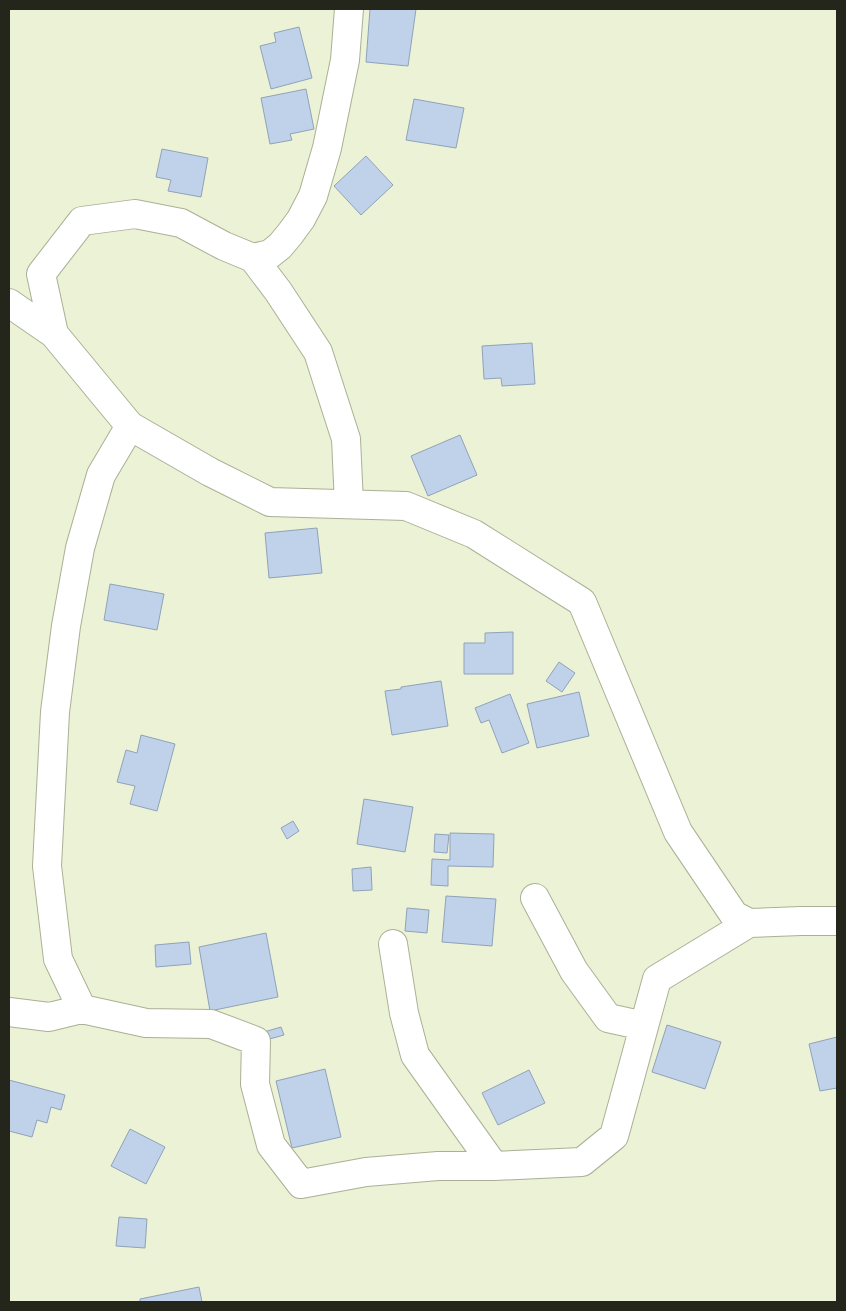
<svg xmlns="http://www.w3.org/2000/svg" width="846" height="1311" font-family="'Open Sans',sans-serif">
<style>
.building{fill:#bfd2e9;stroke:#90a2b8}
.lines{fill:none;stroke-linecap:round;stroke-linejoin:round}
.minor-casing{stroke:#aab095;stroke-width:30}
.minor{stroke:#fff;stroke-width:28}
</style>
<rect width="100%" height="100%" fill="#ebf2d6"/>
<!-- building -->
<path class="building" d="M370,9h46l-8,57 -42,-4z
M299,27l13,51 -41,11 -11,-43 16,-4 -2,-9z
M306,89l8,40 -24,5 2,6 -22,4 -9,-46z
M414,99l50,9 -8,40 -50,-8z
M162,149l46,9 -7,39 -33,-6 3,-11 -15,-3z
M366,156l27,29 -32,30 -27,-29z
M532,343l3,41 -33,2 -1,-8 -17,1 -2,-33z
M460,435l17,40 -49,21 -17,-40z
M317,528l5,45 -53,5 -4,-45z
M110,584l54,10 -7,36 -53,-10z
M513,632v42h-49v-31h21v-10z
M559,662l16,11 -13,19 -16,-11z
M441,681l7,45 -56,9 -7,-44 16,-2v-2z
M579,692l10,44 -52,12 -10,-44z
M510,694l19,49 -27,10 -13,-33 -8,3 -6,-15z
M141,735l34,9 -18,67 -27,-7 5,-18 -18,-4 9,-32 11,3z
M364,799l49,8 -8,45 -48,-8z
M293,821l6,10 -12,8 -6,-11z
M450,833l44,1 -1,33 -45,-1v20l-17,-1 1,-26 18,1z
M435,834l14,1 -2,18 -13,-1z
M371,867l1,23 -19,1 -1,-22z
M446,896l50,3 -4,47 -50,-4z
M407,908l22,2 -2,23 -22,-2z
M266,933l12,64 -68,14 -11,-64z
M189,942l2,22 -35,3 -1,-22z
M667,1025l54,17 -16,47 -53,-17z
M281,1027l3,8 -18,5 -2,-8z
M837,1037v51l-17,3 -11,-47z
M325,1069l16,68 -49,11 -16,-67z
M529,1070l16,33 -47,22 -16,-32z
M9,1080l56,15 -4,15 -10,-3 -4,16 -10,-3 -5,17 -23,-6z
M130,1129l35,18 -19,37 -35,-18z
M119,1217l28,2 -2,29 -29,-2z
M199,1287l3,15h-62v-3z"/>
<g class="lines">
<!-- minor casing -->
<g class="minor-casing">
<path id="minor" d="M253,258l25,33 40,61 28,87 3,65
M9,303l45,31 76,92 80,46 60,30 136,4 68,28 108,68 96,230 56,83 15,8 52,-2h36
M54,334l-13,-60 41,-53 53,-7 46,9 43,23 29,12 17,-4 10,-8 10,-12 11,-15 12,-23 14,-48 18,-88 4,-51
M535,898l39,73 34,47 36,8
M393,944l11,69 11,42 79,111
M82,1009l64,14 65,1 45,17 -1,43 16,61 30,39 65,-12 72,-6h56l88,-4 32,-26 43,-157 92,-56
M9,1012l40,5 33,-8 -24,-50 -11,-93 8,-154 11,-86 14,-78 21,-73 29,-49"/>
</g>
<!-- minor -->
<use href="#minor" class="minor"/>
</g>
<!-- border -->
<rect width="846" height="1311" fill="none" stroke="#24261c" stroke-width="20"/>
</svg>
